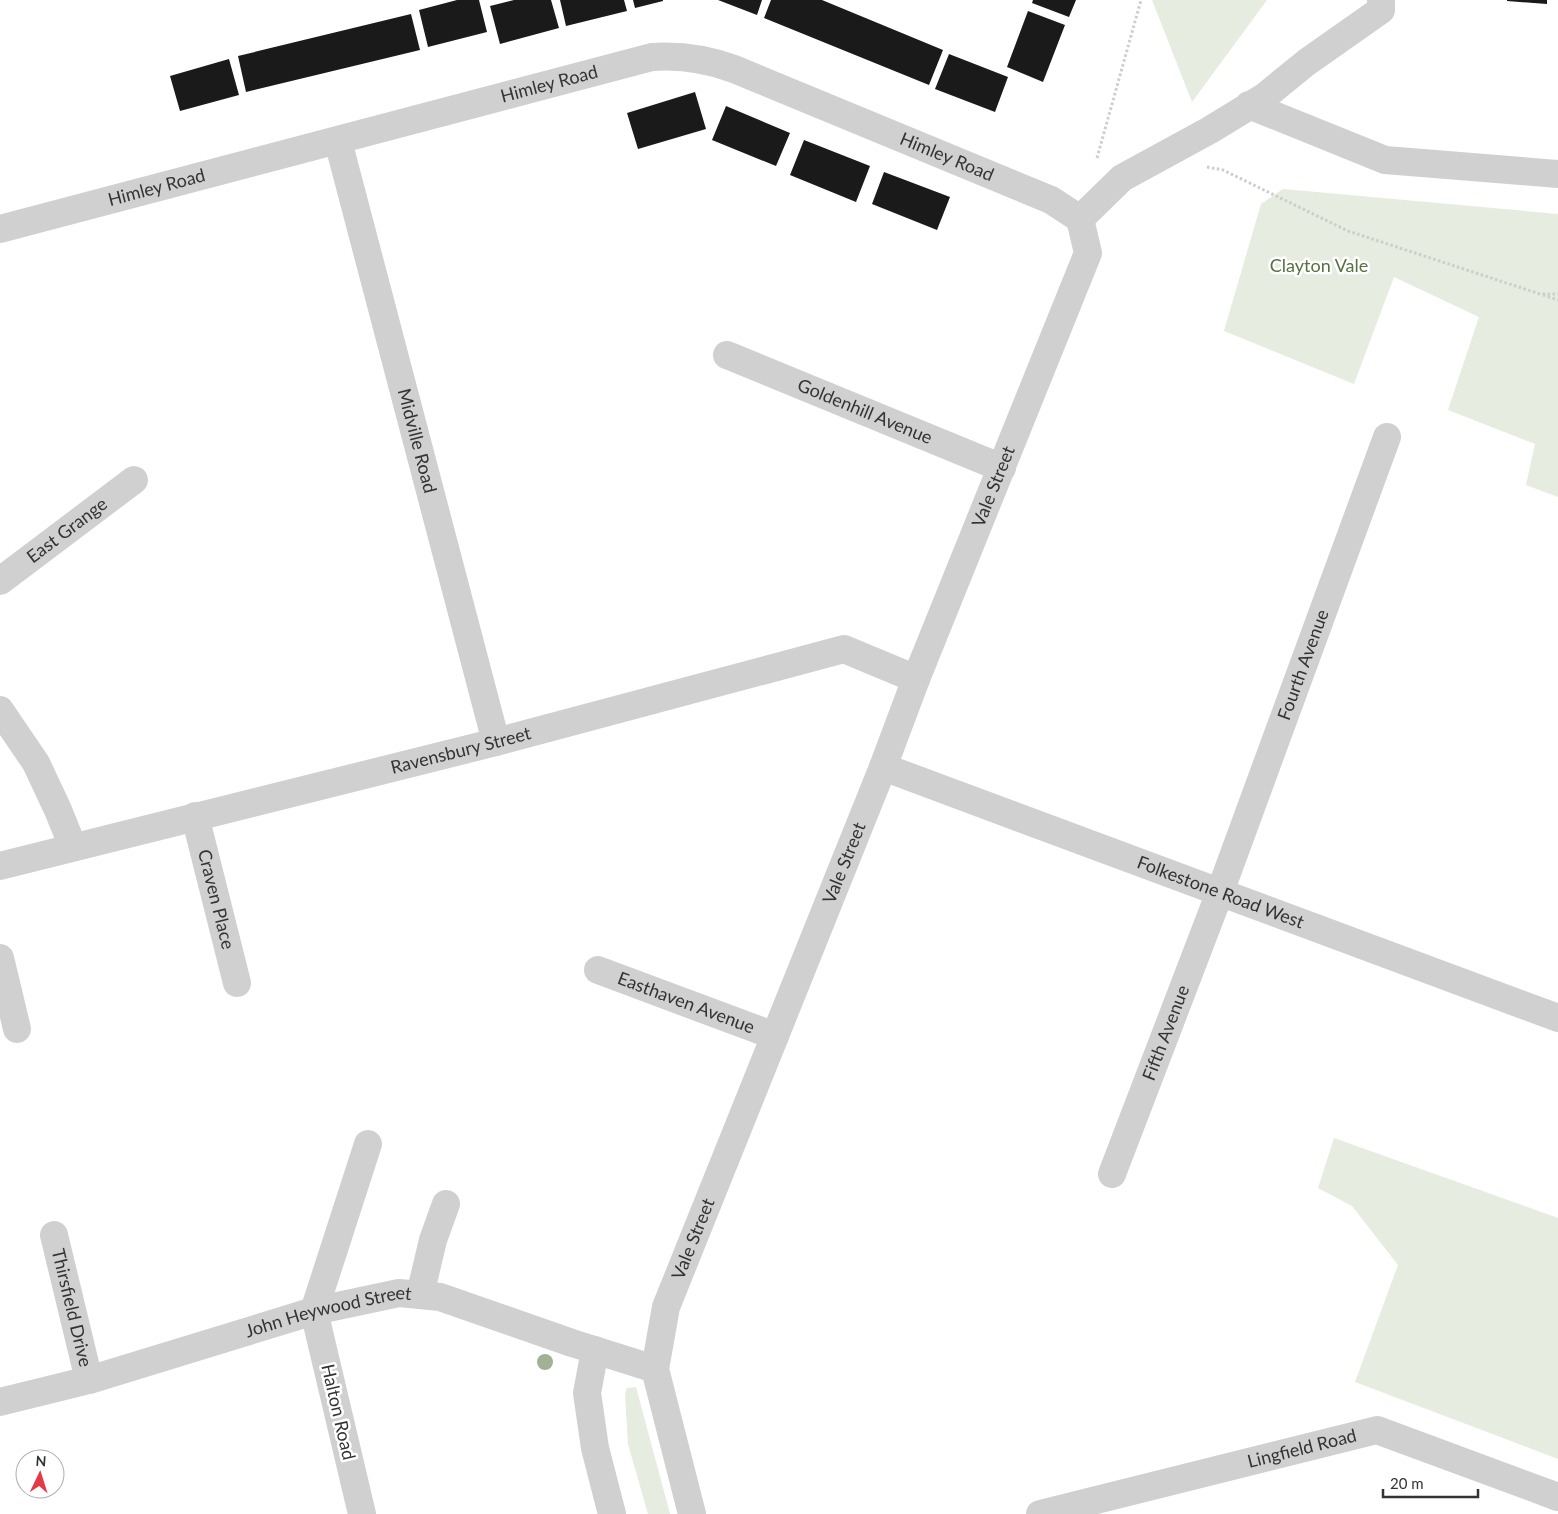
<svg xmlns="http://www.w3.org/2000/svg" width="1558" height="1514" font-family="Lato,sans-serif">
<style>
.green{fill:#e6ecdf}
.building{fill:#1a1a1a}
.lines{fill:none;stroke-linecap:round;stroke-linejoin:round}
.path{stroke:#cdcdcd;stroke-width:3;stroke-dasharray:2.5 2.5;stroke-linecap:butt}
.minor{stroke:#d0d0d0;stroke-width:28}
.tree{fill:#a2b095}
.labels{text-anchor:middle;stroke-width:5;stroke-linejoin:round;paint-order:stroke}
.street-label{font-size:18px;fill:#333;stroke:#fff}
.park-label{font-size:18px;fill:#56703f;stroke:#fff}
</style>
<rect width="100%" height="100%" fill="#fff"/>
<!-- green -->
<path class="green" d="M1152,0h115l-75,102z
M1283,189l275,25v283l-32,-12 9,-41 -87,-34 31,-93 -85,-40 -40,107 -130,-53 37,-127z
M1334,1138l224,80v241l-203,-77 43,-117 -46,-59 -34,-18z
M636,1387l34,127h-22l-20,-70 -3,-50 2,-6z"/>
<!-- building -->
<path class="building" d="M457,0h22l8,32 -59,15 -9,-37z
M514,0h37l8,28 -59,16 -10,-38z
M560,0h64l3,11 -61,15z
M633,0h30v1l-28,7z
M718,0h44l-5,15z
M771,0h51l121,50 -14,35 -165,-67z
M1033,0h43l-7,17 -37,-14z
M1507,0h40v4l-40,-3z
M1028,11l37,14 -22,57 -36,-15z
M411,14l9,36 -174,42 -8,-36z
M949,54l59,23 -13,35 -60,-23z
M229,59l10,36 -59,16 -10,-35z
M695,92l11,37 -68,20 -11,-36z
M726,106l64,27 -14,33 -64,-26z
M804,140l66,26 -14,36 -66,-27z
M884,172l66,25 -13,33 -65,-26z"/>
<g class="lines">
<!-- path -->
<path class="path" d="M1097,158l44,-158
M1207,167l16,3 125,61 192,63h18
M1543,295l15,5"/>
<!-- minor -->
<g class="minor">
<path d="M1249,105l136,55 173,14"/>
<path id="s1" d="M338,141l158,601"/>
<path d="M1080,219l42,-41 88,-48 54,-33 43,-35 74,-52v-10"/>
<path id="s2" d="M0,229l652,-172c29,-2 55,2 82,12l317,131 29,19"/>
<path id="s3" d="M727,355l275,113"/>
<path id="s4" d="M0,581l134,-101"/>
<path d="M0,710l36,53 22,47 15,37"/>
<path id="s5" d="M883,767l675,251"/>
<path id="s6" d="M195,816l42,167"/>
<path id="s7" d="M0,866l496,-124 348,-93 72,30"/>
<path d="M0,958l17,71"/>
<path id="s8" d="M598,970l177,66"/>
<path id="s9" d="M1112,1174l108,-282 167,-455"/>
<path id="s10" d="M54,1235l35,145"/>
<path d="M420,1295l13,-55 13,-36"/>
<path d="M595,1350l-8,43 8,55 17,66"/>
<path id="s11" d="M0,1402l89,-22 225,-69 85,-18 41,4 132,46 83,26"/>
<path d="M362,1514l-48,-203 54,-167"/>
<path id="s12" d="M692,1514l-37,-145 11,-62 217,-540 33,-88 172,-426 -8,-34"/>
<path id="s13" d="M1040,1514l337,-84 181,67"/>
</g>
</g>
<!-- trees -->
<circle class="tree" cx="545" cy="1362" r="8"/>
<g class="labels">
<!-- street labels -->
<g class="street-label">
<text dy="6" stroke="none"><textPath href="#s2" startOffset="568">Himley Road</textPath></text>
<text dy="6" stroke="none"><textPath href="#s2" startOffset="988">Himley Road</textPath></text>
<text dy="6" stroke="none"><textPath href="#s2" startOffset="162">Himley Road</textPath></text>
<text dy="6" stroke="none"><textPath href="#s3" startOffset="149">Goldenhill Avenue</textPath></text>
<text dy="6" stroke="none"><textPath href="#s1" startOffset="310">Midville Road</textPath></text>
<text dy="6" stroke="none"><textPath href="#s12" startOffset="1096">Vale Street</textPath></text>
<text dy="6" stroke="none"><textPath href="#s4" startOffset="84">East Grange</textPath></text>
<text dy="6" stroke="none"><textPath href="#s9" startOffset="544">Fourth Avenue</textPath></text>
<text dy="6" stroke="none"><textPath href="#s7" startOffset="475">Ravensbury Street</textPath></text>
<text dy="6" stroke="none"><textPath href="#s12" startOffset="691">Vale Street</textPath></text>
<text dy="6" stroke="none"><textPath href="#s5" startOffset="360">Folkestone Road West</textPath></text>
<text dy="6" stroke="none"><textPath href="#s6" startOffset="86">Craven Place</textPath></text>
<text dy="6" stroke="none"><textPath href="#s8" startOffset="94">Easthaven Avenue</textPath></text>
<text dy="6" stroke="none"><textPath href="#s9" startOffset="151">Fifth Avenue</textPath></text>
<text dy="6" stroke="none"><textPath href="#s12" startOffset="286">Vale Street</textPath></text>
<text dy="6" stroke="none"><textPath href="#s10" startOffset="75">Thirsfield Drive</textPath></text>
<text dy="6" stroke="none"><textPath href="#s11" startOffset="341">John Heywood Street</textPath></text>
<text transform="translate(338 1412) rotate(77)" y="6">Halton Road</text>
<text dy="6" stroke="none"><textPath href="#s13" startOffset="270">Lingfield Road</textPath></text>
</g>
<!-- park labels -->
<g class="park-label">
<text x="1319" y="272">Clayton Vale</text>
</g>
</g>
<!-- north arrow -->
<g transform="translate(40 1474) rotate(4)"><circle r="24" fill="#ffffff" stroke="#adadad"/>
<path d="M0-4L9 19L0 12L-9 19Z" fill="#e63946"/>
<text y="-8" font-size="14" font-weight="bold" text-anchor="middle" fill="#333333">N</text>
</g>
<!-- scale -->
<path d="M1383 1489v8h95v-8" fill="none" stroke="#333333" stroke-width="2.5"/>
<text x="1390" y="1489" font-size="15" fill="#333333" stroke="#ffffff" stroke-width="4" paint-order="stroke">20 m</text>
</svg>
